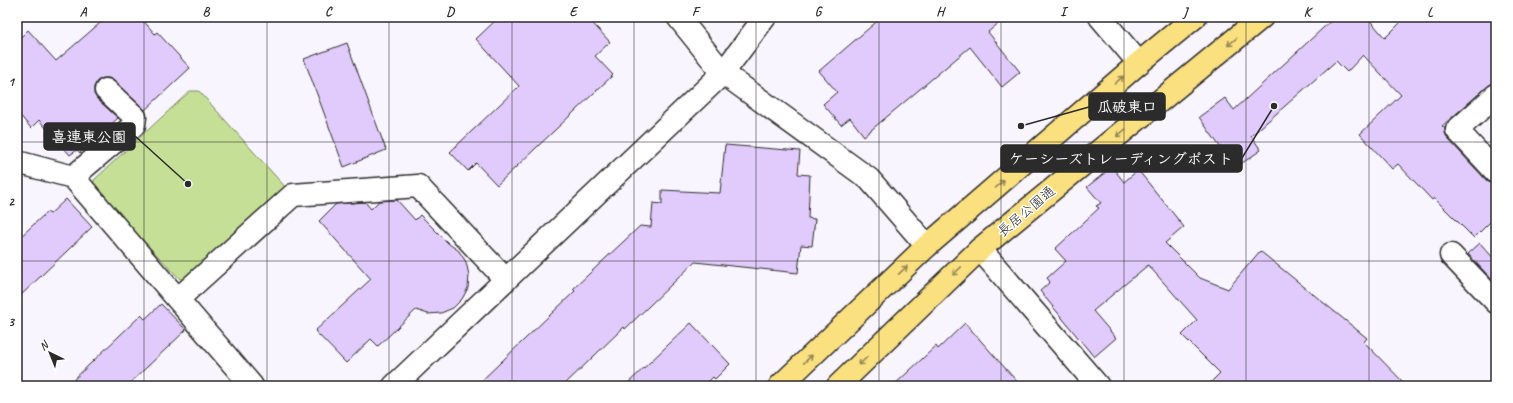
<svg xmlns="http://www.w3.org/2000/svg" width="1513" height="403" font-family="Caveat,'Klee One',sans-serif">
<style>
.green{fill:#c5e096;stroke:#788660}
.building{fill:#e1cbfc;stroke:#2b2b2b}
.lines{fill:none;stroke-linecap:round;stroke-linejoin:round}
.minor-casing{stroke:#2b2b2b;stroke-width:25}
.major-casing{stroke:#2b2b2b;stroke-width:25}
.minor{stroke:#fff;stroke-width:22}
.major{stroke:#fbe080;stroke-width:22}
.oneway{stroke:#938656}
.grid{fill:none;stroke:#2b2b2b;stroke-width:1;stroke-opacity:0.55}
.labels{text-anchor:middle;stroke-width:3;stroke-linejoin:round;paint-order:stroke}
.street-label{font-size:14px;fill:#2b2b2b;stroke:#fff}
.leader{fill:none;stroke:#2b2b2b;stroke-width:1.5}
.callout-dot{fill:#2b2b2b;stroke:#fff;stroke-width:1.5}
.callout{fill:#2b2b2b;stroke:#2b2b2b;stroke-width:1.5}
.callout-label{font-size:15px;text-anchor:middle;font-weight:bold;fill:#fff}
.neatline{fill:none;stroke:#2b2b2b;stroke-width:1.5}
.grid-label{font-size:13px;text-anchor:middle;font-weight:bold;fill:#2b2b2b}
</style>
<rect width="100%" height="100%" fill="#f9f5fe"/>
<filter id="ink" filterUnits="userSpaceOnUse"><feTurbulence type="fractalNoise" baseFrequency=".025" numOctaves="2"/><feDisplacementMap in="SourceGraphic" scale="8" xChannelSelector="R" yChannelSelector="G"/><feConvolveMatrix kernelMatrix="1 2 1 2 8 2 1 2 1" color-interpolation-filters="sRGB"/></filter>
<g filter="url(#ink)">
<!-- green -->
<path class="green" d="M190,91h9l88,98 -98,90h-9l-87,-91 1,-8z"/>
<!-- building -->
<path class="building" d="M107,17h33l15,17 2,-2 33,36 -45,42 -31,-29 -5,-3h-6l-6,3 -3,6v7l3,5 21,19 -38,35 -3,-3 -7,5 -31,-35 -8,8 -14,-16v-71l11,-11 28,31z
M499,17h88l23,25 -15,14 18,19 -116,110 -21,-22 -8,8 -18,-19 69,-66 -43,-47z
M882,17h124l-18,15 32,40 -18,15 -32,-40 -106,89 -14,-18 -9,7 -18,-21 14,-12 -18,-21z
M1335,17h32l18,21 21,-21h90v66l-8,3 -46,40 3,2v5l3,6 39,42 5,3h4v32l-22,22 -40,-40 -2,2 -34,-36 -6,5 -32,-35 41,-39 -38,-40 -16,17 -11,-11 -85,75 10,14 -26,18 -36,-51 26,-19 9,12z
M347,43l39,107 -42,17 -40,-108z
M725,145l75,6 -2,23 12,1 -2,43 7,1 -3,27 -11,-1 -3,28 -103,-11 -70,67 -1,-2 -61,59h-87l99,-95 -2,-2 67,-63 11,1 2,-24 9,1v-14l58,3z
M1112,167l12,15 14,-12 46,57 -19,16 35,35 28,11 32,-38 107,87 -3,4 43,44h-200l13,-13 -38,-38 15,-15 -49,-55 -55,46 23,27 -22,19 -54,-66 10,-9 -3,-4 19,-17 -11,-12 44,-41 -3,-2 5,-3 -14,-16z
M66,199l26,28 -75,72v-59l30,-28 3,2z
M397,200l18,20 5,-5 29,29 10,7 7,11 3,13 -1,13 -6,11 -9,9 -12,5 -13,1 -12,-4 -38,36 -7,-7 -25,24 -31,-32 56,-52 -52,-58 17,-17 29,-2 6,7 8,-8z
M1480,243l16,18v23l-28,-30z
M161,304l25,26 -59,56h-60l74,-71 4,4z
M691,323l39,41 -15,15 -2,-2 -9,9h-79z
M965,323l56,63h-128l43,-40 2,3z"/>
<g class="lines">
<!-- minor casing -->
<g class="minor-casing">
<path id="minor" d="M678,17l45,56 146,106 58,67
M1100,17l39,46
M1496,95l-39,35 39,42
M17,162l56,15 179,209
M73,177l61,-52 1,-8 -29,-27
M980,249l118,137
M1451,255l45,47
M178,299l115,-104 125,-9 88,94
M394,386l329,-313 42,-56"/>
</g>
<!-- major casing -->
<g class="major-casing">
<path id="major" d="M780,386l147,-140 212,-183 56,-46
M838,386l142,-137 282,-232"/>
</g>
<!-- minor -->
<use href="#minor" class="minor"/>
<!-- major -->
<use href="#major" class="major"/>
</g>
<!-- one-way arrows -->
<defs><path id="oneway-shaft" d="M-6 0H5M1.5-3L5.5 0L1.5 3" fill="none" stroke-width="1.6" stroke-linecap="round" stroke-linejoin="round"/></defs>
<g class="oneway">
<use href="#oneway-shaft" transform="translate(1232 42) rotate(141)"/>
<use href="#oneway-shaft" transform="translate(1119 80) rotate(-41)"/>
<use href="#oneway-shaft" transform="translate(1121 133) rotate(141)"/>
<use href="#oneway-shaft" transform="translate(1000 184) rotate(-41)"/>
<use href="#oneway-shaft" transform="translate(903 270) rotate(-43)"/>
<use href="#oneway-shaft" transform="translate(957 271) rotate(136)"/>
<use href="#oneway-shaft" transform="translate(808 359) rotate(-43)"/>
<use href="#oneway-shaft" transform="translate(863 361) rotate(136)"/>
</g>
</g>
<!-- grid -->
<path class="grid" d="M144,17v369M267,17v369M389,17v369M512,17v369M634,17v369M756,17v369M879,17v369M1001,17v369M1124,17v369M1246,17v369M1369,17v369M17,142h1479M17,261h1479"/>
<g class="labels">
<!-- street labels -->
<g class="street-label">
<text transform="translate(1026 211) rotate(-40)" y="5">長居公園通</text>
</g>
</g>
<!-- callouts -->
<path class="leader" d="M1021 126L1089 107M188 184L135 136M1274 106L1242 158"/>
<g class="callout-dot">
<circle cx="1021" cy="126" r="4"/>
<circle cx="188" cy="184" r="4"/>
<circle cx="1274" cy="106" r="4"/>
</g>
<g class="callout">
<rect x="1089" y="93" width="76" height="27" rx="4"/>
<rect x="44" y="123" width="91" height="27" rx="4"/>
<rect x="1001" y="145" width="241" height="27" rx="4"/>
</g>
<g class="callout-label">
<text x="1127" y="112">瓜破東口</text>
<text x="89" y="142">喜連東公園</text>
<text x="1121" y="164">ケーシーズトレーディングポスト</text>
</g>
<!-- margin -->
<rect width="1513" height="403" fill="none" stroke="#fff" stroke-width="44"/>
<!-- north arrow -->
<g transform="translate(50 353) rotate(317)" stroke="#ffffff" stroke-width="3" paint-order="stroke">
<path d="M0-3L7 15L0 10L-7 15Z" fill="#2b2b2b"/>
<text y="-6" font-size="11" font-weight="bold" text-anchor="middle" fill="#2b2b2b">N</text>
</g>
<rect x="22" y="22" width="1469" height="359" class="neatline"/>
<g class="grid-label">
<text x="83" y="16">A</text>
<text x="206" y="16">B</text>
<text x="328" y="16">C</text>
<text x="450" y="16">D</text>
<text x="573" y="16">E</text>
<text x="695" y="16">F</text>
<text x="818" y="16">G</text>
<text x="940" y="16">H</text>
<text x="1063" y="16">I</text>
<text x="1185" y="16">J</text>
<text x="1307" y="16">K</text>
<text x="1430" y="16">L</text>
<text x="11" y="86">1</text>
<text x="11" y="206">2</text>
<text x="11" y="326">3</text>
</g>
</svg>
